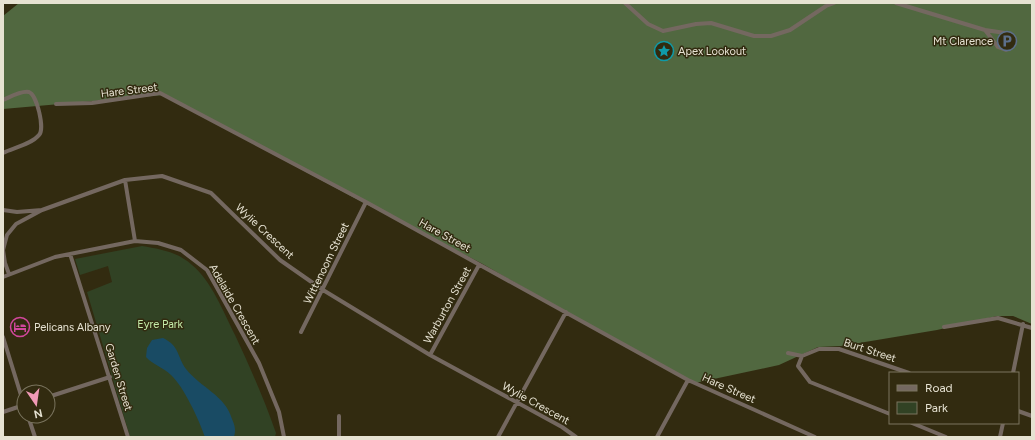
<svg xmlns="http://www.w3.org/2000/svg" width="1035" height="440" font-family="Figtree,sans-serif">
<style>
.green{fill:#314224}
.forest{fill:#516840}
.water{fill:#194b64}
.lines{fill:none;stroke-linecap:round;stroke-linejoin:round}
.minor{stroke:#746860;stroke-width:4}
.labels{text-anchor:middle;stroke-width:3;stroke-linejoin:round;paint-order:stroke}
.poi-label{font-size:11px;fill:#e6e2d2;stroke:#322b10;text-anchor:start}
.street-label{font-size:11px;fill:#e6e2d2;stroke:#322b10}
.park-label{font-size:11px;fill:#c4eba8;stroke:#322b10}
</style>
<rect width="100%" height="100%" fill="#322b10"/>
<!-- green -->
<path class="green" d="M142,246c18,3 36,6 50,19 19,15 32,48 43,70 15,32 29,64 41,98l-1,4h-145l-43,-145 25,-10 -4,-16 -28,9 -5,-16z"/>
<!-- forest -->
<path class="forest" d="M19,3h1013v321l-19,-8h-16l-60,14 -96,16 -23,1 -39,18 -84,18 -129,-71 -85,-49 -119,-61 -199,-107 -160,14v-93z"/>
<!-- water -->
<path class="water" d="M163,338c17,8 14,19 23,31 15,19 39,26 46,50 3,7 4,11 2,18h-29c-6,-17 -21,-50 -34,-62 -8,-8 -18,-10 -25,-18l1,-9 5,-8z"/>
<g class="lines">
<!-- minor -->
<path class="minor" d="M625,3l23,21 15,7 33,-7 15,-1 43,13h17l19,-6 36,-24 8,-3
M896,3l89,27 20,3 9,8 -3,7 -5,2 -8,-3 -13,-17
M3,100c7,-3 19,-10 26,-8 8,3 16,37 10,43 -7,9 -26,13 -36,18
M56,104l36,-1 68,-10 206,109 322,178 127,57
M125,180l10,61
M3,210l14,2 25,-2
M70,254l58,183
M9,274l-4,-11 -2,-13 4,-15 9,-11 26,-14 83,-30 37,-4 49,17 69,67 43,30 107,65 132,72 14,10
M3,277l52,-20 80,-16 23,2 23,7 26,20 52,93 20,49 5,25
M944,327l54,-9 34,10
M301,332l65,-130
M3,337l21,68
M788,353l14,3
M430,355l49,-90
M802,356l-4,10 12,16 80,32
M802,356l17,-7h20l70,24
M1013,373l10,-49
M48,397l62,-20
M1018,411l14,5
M3,412l21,-7
M28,416l7,21
M339,416v21
M912,423l34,14
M498,437l68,-125
M657,437l31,-57
M1000,437l3,-14"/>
</g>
<!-- icons -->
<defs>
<g id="parking-ring" transform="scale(1)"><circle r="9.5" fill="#322b10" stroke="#5c6f8a" stroke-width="1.5"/><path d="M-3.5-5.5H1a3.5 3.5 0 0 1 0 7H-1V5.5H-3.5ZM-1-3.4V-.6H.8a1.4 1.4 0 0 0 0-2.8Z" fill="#5c6f8a"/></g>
<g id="sight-ring" transform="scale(1)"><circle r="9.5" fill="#322b10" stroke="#0f9aa8" stroke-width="1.5"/><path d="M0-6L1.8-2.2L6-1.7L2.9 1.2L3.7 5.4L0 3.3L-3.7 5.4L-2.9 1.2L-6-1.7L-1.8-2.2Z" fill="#0f9aa8"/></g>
<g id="hotel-ring" transform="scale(1)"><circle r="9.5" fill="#322b10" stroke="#d1479c" stroke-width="1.5"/><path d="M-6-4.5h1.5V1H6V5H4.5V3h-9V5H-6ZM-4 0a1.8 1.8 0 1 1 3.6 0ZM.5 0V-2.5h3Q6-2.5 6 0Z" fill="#d1479c"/></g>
</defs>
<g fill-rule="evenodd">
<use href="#parking-ring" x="1007" y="41"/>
<use href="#sight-ring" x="664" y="51"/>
<use href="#hotel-ring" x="20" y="327"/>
</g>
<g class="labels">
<!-- poi labels -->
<g class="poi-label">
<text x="993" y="45" text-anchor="end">Mt Clarence</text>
<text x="678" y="55">Apex Lookout</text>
<text x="34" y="331">Pelicans Albany</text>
</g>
<!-- street labels -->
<g class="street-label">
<text transform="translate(129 90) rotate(-7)" y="4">Hare Street</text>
<text transform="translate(265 231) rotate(43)" y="4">Wylie Crescent</text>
<text transform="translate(445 235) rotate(29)" y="4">Hare Street</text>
<text transform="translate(326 263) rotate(-64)" y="4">Wittenoom Street</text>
<text transform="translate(235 304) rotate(60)" y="4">Adelaide Crescent</text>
<text transform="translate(447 305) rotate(-61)" y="4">Warburton Street</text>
<text transform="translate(870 350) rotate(18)" y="4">Burt Street</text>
<text transform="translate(119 377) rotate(73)" y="4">Garden Street</text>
<text transform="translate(729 388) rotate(24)" y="4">Hare Street</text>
<text transform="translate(536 403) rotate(29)" y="4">Wylie Crescent</text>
</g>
<!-- park labels -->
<g class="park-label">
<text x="160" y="328">Eyre Park</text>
</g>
</g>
<!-- border -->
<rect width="1035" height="440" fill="none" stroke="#e6e2d2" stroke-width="8"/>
<!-- legend -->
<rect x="889" y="372" width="130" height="52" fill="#322b10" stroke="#7a745e"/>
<rect x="897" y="385" width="20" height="6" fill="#746860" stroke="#7a745e"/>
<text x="925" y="392" font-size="12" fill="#e6e2d2">Road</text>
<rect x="897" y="402" width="20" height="12" fill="#314224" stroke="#7a745e"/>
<text x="925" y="412" font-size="12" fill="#e6e2d2">Park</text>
<!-- north arrow -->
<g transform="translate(36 404) rotate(167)"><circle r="19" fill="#322b10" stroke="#7a745e"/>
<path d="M0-3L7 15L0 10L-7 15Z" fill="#f09ab6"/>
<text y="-6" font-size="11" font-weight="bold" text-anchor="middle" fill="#e6e2d2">N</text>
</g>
</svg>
